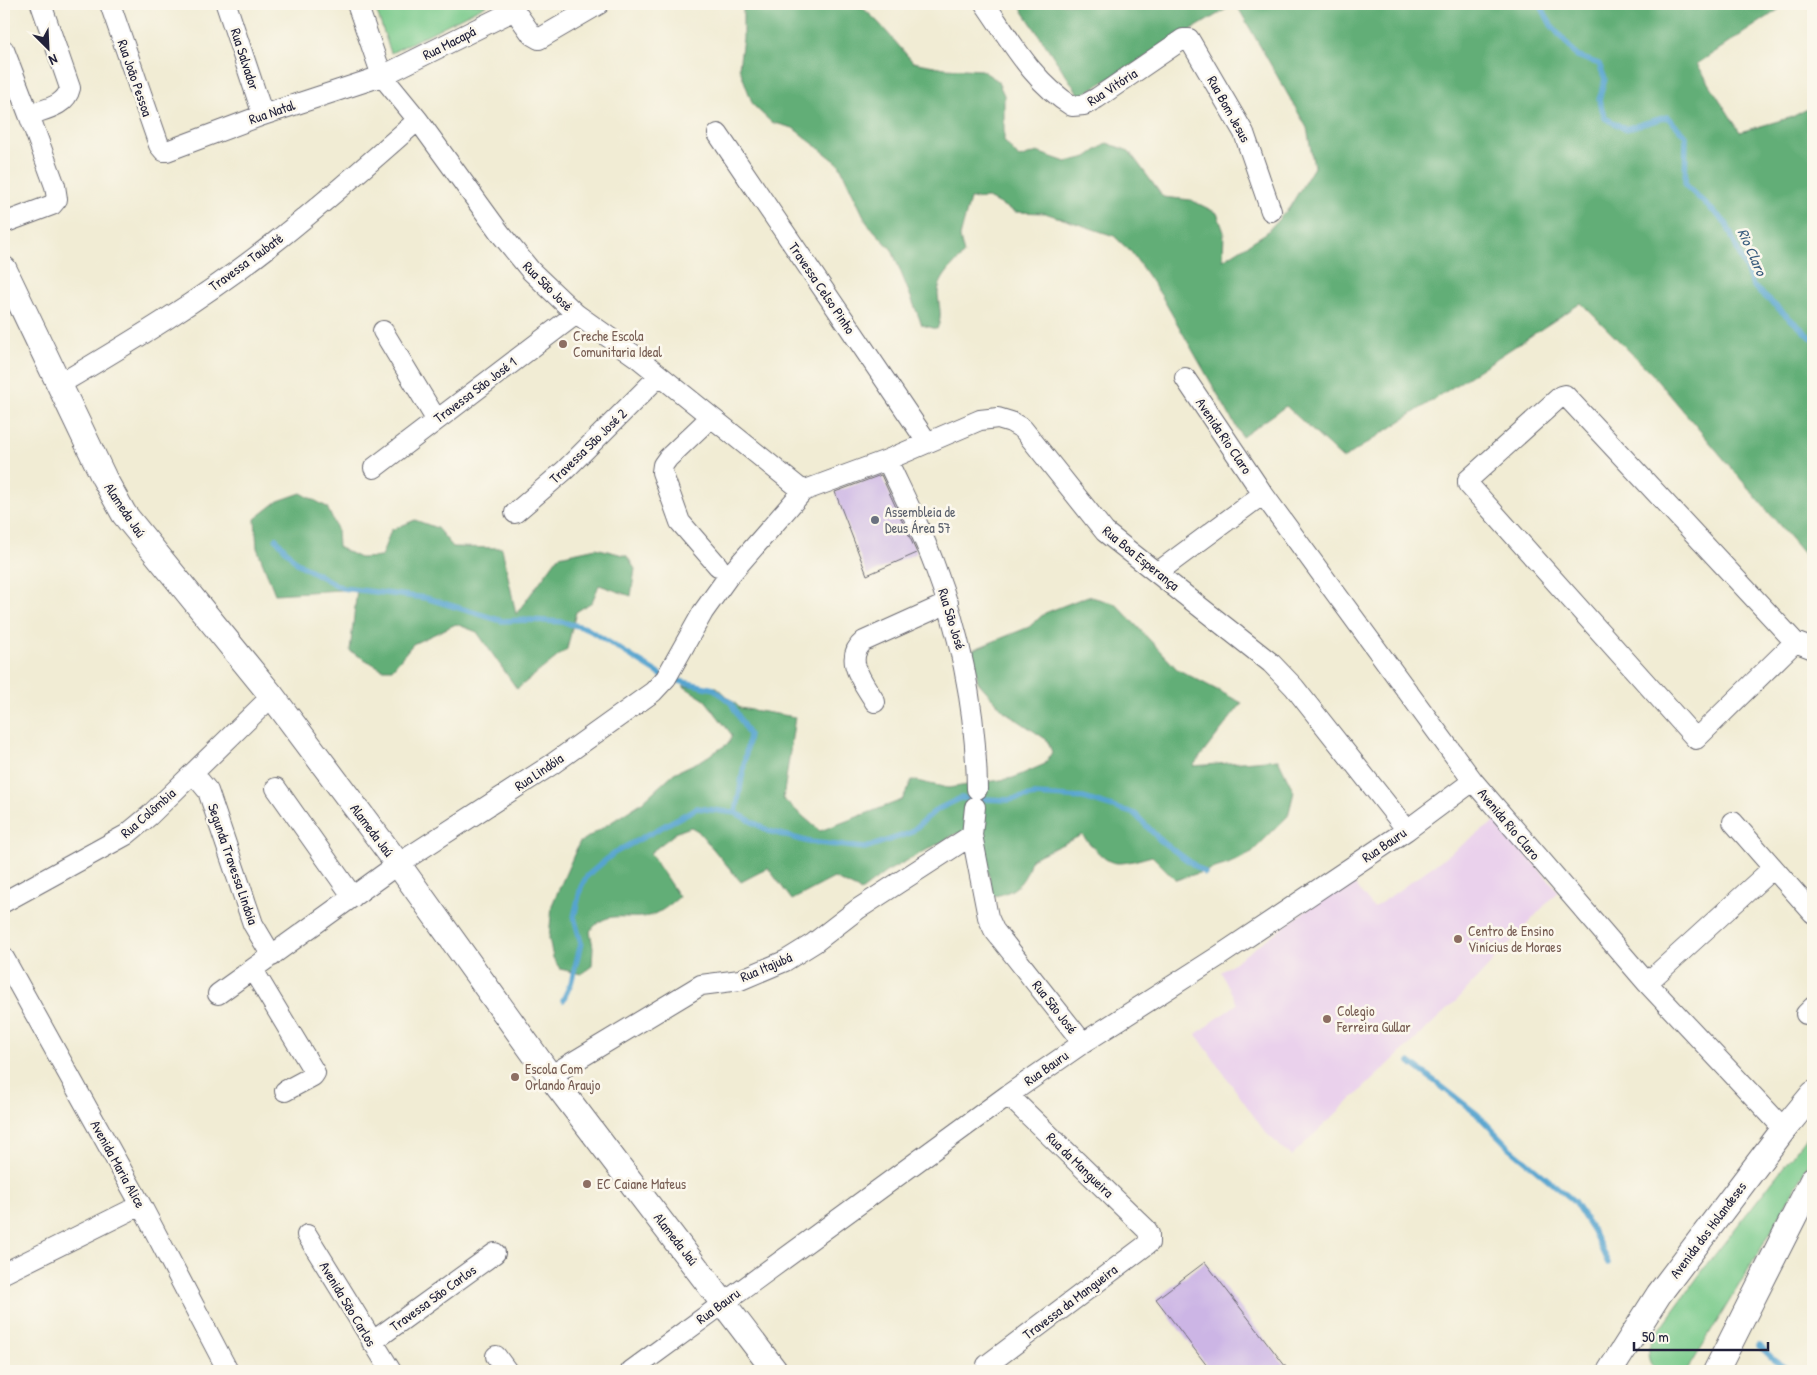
<svg xmlns="http://www.w3.org/2000/svg" width="1817" height="1375" font-family="'Patrick Hand',sans-serif">
<style>
.built{fill:#ead1ec}
.green{fill:#79ca8b;stroke:#4e7663}
.forest{fill:#62ae77;stroke:#426859}
.lines{fill:none;stroke-linecap:round;stroke-linejoin:round}
.stream{stroke:#56a4cf;stroke-width:5.5}
.building{fill:#ccb5e5}
.minor-casing{stroke:#6a6971;stroke-width:22}
.major-casing{stroke:#6a6971;stroke-width:27}
.minor{stroke:#fff;stroke-width:20}
.major{stroke:#fff;stroke-width:25}
.education-dot{fill:#8d6e63;stroke:#fbf7ec;stroke-width:2}
.worship-dot{fill:#6b7280;stroke:#fbf7ec;stroke-width:2}
.labels{text-anchor:middle;stroke-width:5;stroke-linejoin:round;paint-order:stroke}
.street-label{font-size:14px;fill:#22223b;stroke:#fbf7ec}
.education-label{font-size:14px;fill:#785e54;stroke:#fbf7ec;text-anchor:start}
.worship-label{font-size:14px;fill:#5b616d;stroke:#fbf7ec;text-anchor:start}
.water-label{font-size:15px;font-style:italic;fill:#395c7e;stroke:#fbf7ec}
</style>
<rect width="100%" height="100%" fill="#fbf7ec"/>
<filter id="ink" filterUnits="userSpaceOnUse"><feTurbulence type="fractalNoise" baseFrequency=".02" numOctaves="2"/><feDisplacementMap in="SourceGraphic" scale="10" xChannelSelector="R" yChannelSelector="G"/><feConvolveMatrix kernelMatrix="1 2 1 2 8 2 1 2 1" color-interpolation-filters="sRGB"/></filter>
<filter id="wash" filterUnits="userSpaceOnUse"><feTurbulence type="fractalNoise" baseFrequency=".0096" numOctaves="4" result="noise"/><feDisplacementMap in="SourceGraphic" scale="20" xChannelSelector="R" yChannelSelector="G"/><feGaussianBlur stdDeviation="1.12" result="paint"/><feColorMatrix in="noise" values="0 0 0 0 0 0 0 0 0 0 0 0 0 0 0 0 0 1.4 0 .05"/><feComposite in="paint" operator="in"/></filter>
<g filter="url(#wash)">
<rect width="100%" height="100%" fill="#f1ecd4"/>
<!-- built -->
<path class="built" d="M1497,820l61,71 -101,109 -166,156 -26,-24 -69,-98 41,-30 -16,-32 129,-93 24,29z"/>
<!-- green -->
<path class="green" d="M374,4h114l-97,49z
M1813,1129v26l-41,75 -81,135 -5,6h-30c-9,-10 -10,-19 -4,-31l54,-74z"/>
<!-- forest -->
<path class="forest" d="M734,4h116l13,4 15,14 35,40 32,6 36,2 16,10 7,15v46l15,17 18,-6 29,10 21,-5 20,-14 22,8 34,46 28,3 26,13 7,19 -1,28 43,-27 23,-25 25,-41 -7,-39 -71,-124h551l-90,60 43,68 52,-15 21,-11v459l-159,-189 -73,-73 -238,156 -57,-53 -44,31 -81,-142 -29,-42 -18,-17 -69,-23 -30,-1 -27,-14 -18,1 -10,38 4,17c-10,11 -26,24 -26,40 1,14 5,22 -1,35l-15,-4 -30,-75 -25,-27 -28,-59 -46,-36 -22,-6 -18,-17 -14,-38 4,-29v-31z
M1018,4h217l-155,92z
M301,493l26,14 10,22 1,18 22,11 21,-1 10,-27 24,-10 22,8 16,19 49,1 14,66 43,-58 37,-8 31,8 8,13 -4,27 -32,-11 -7,17 -16,10 -9,37 -50,40 -40,-57 -21,-8 -43,20 -21,25h-10l-32,-18 7,-62 -82,5 -18,-46 -2,-29 23,-18z
M1088,596l28,8 61,65 65,34 -49,63 85,-7 16,33 -6,24 -38,38 -22,10 -52,16 -24,-24c-43,12 -41,11 -70,-21l-51,24c-5,22 -15,34 -38,37l-12,-58 -23,-5 -72,39 -25,19 -27,-13 -42,22 -24,-32 -27,14 -43,-51 -7,-4 -14,5 -27,21 29,44c-8,7 -20,17 -30,19 -24,5 -41,-8 -59,15l3,16 -1,19 -11,8 -21,-5 -7,-11 -4,-20 3,-33 27,-62 62,-40 33,-30 28,-13 27,-17 3,-8 -27,-35 -22,-14 34,1 23,21 55,9 -12,82 37,32 82,-31 10,-20 36,8 65,-10 32,-14 7,-12 -5,-12 -43,-29 -26,-29 -6,-32 57,-23 16,-14z"/>
<g class="lines">
<!-- stream -->
<path class="stream" d="M1540,4l11,21 26,31 22,8 6,15 -6,21 6,18 20,11 42,-12 19,19 -1,49 41,38 27,63 60,53
M276,539l21,24 45,25 84,10 76,23 28,-1 32,2 24,6 80,50 48,11 17,14 18,32 -13,78
M563,1000l8,-17 10,-40 -7,-26 7,-30 6,-11 27,-23 83,-45 39,5 33,18 40,11 56,6 45,-15 26,-23 25,-12 47,2 27,-5 49,3 51,16 26,27 44,32
M1410,1062l67,52 33,34 64,53 19,30 15,32
M1759,1345l13,13 19,13"/>
</g>
<g id="blocks">
<!-- building -->
<path class="building" d="M881,475l36,78 -50,22 -32,-83z
M1205,1262l84,109h-78l-55,-72z"/>
</g>
</g>
<g filter="url(#ink)">
<use href="#blocks" fill-opacity="0" stroke="#6a6971" stroke-width="1"/>
<g class="lines">
<!-- minor casing -->
<g class="minor-casing">
<path id="minor" d="M110,4l49,141 5,6h3l96,-36 119,-39 133,-66
M226,4l37,111
M357,4l25,72 36,44 82,113 31,38 45,43 62,44 165,133
M510,4l22,31 7,4 60,-35
M985,4c26,37 48,78 87,102l12,-1 13,-7 86,-59h6l55,94 27,78
M4,50l25,65c16,-6 37,-9 41,-27l-29,-84
M718,134l209,308
M4,223l48,-18 5,-6 -2,-13 -26,-71
M383,331l53,88
M1185,378l78,116 210,287 174,202 137,146
M60,384c71,-42 144,-86 210,-138 51,-40 99,-83 148,-126
M711,417l-43,41 -5,7 -1,7 18,50 38,44
M887,460c16,34 34,69 47,104 28,74 42,147 43,225
M374,468l202,-154
M515,513l50,-43 94,-94
M1158,572l105,-78
M1795,642l-99,97 -228,-255v-4l93,-84 4,-1 230,247 18,7
M875,702c-11,-19 -33,-43 -11,-61l84,-38
M193,773l15,18 45,133 19,32
M276,788l77,109
M975,807l-3,28 16,82 6,13 89,113
M1733,822l80,91
M4,902l122,-67 23,-19 123,-120
M4,958l137,247 87,166
M253,970l62,103 -2,3 -28,15
M1647,983l126,-115
M218,994l180,-130 153,-99 102,-73 13,-14 37,-66 25,-35 75,-86 84,-31 93,-40 18,-2 13,4 12,7 82,103 166,131 23,24 113,143
M1806,1014l7,-7
M550,1076l151,-91 39,-5 45,-19 29,-18 44,-34 114,-74
M307,1235l84,136
M4,1273l137,-68
M372,1342l123,-89
M496,1356l11,15
M987,1365l162,-122v-9l-3,-5 -138,-134
M631,1371l377,-276 75,-52 136,-87 188,-126 66,-49"/>
</g>
<!-- major casing -->
<g class="major-casing">
<path id="major" d="M4,269l100,209 20,36 148,182 126,168 152,212 225,295
M1610,1371l49,-77 125,-165 29,-35
M1716,1371l97,-192"/>
</g>
<!-- minor -->
<use href="#minor" class="minor"/>
<!-- major -->
<use href="#major" class="major"/>
</g>
</g>
<!-- markers -->
<g class="education-dot">
<circle cx="563" cy="344" r="5"/>
<circle cx="1458" cy="939" r="5"/>
<circle cx="1327" cy="1019" r="5"/>
<circle cx="515" cy="1077" r="5"/>
<circle cx="587" cy="1184" r="5"/>
</g>
<circle class="worship-dot" cx="875" cy="520" r="5"/>
<g class="labels">
<!-- street labels -->
<g class="street-label">
<text transform="translate(449 43) rotate(-27)" y="5">Rua Macapá</text>
<text transform="translate(245 59) rotate(72)" y="5">Rua Salvador</text>
<text transform="translate(135 78) rotate(71)" y="5">Rua João Pessoa</text>
<text transform="translate(1112 87) rotate(-33)" y="5">Rua Vitória</text>
<text transform="translate(1229 109) rotate(61)" y="5">Rua Bom Jesus</text>
<text transform="translate(272 112) rotate(-19)" y="5">Rua Natal</text>
<text transform="translate(246 262) rotate(-36)" y="5">Travessa Taubaté</text>
<text transform="translate(548 286) rotate(45)" y="5">Rua São José</text>
<text transform="translate(822 288) rotate(56)" y="5">Travessa Celso Pinho</text>
<text transform="translate(475 390) rotate(-37)" y="5">Travessa São José 1</text>
<text transform="translate(1224 436) rotate(56)" y="5">Avenida Rio Claro</text>
<text transform="translate(588 446) rotate(-44)" y="5">Travessa São José 2</text>
<text transform="translate(125 510) rotate(56)" y="5">Alameda Jaú</text>
<text transform="translate(1141 558) rotate(39)" y="5">Rua Boa Esperança</text>
<text transform="translate(952 619) rotate(73)" y="5">Rua São José</text>
<text transform="translate(539 772) rotate(-34)" y="5">Rua Lindóia</text>
<text transform="translate(148 813) rotate(-41)" y="5">Rua Colômbia</text>
<text transform="translate(1509 824) rotate(50)" y="5">Avenida Rio Claro</text>
<text transform="translate(372 830) rotate(53)" y="5">Alameda Jaú</text>
<text transform="translate(1384 845) rotate(-34)" y="5">Rua Bauru</text>
<text transform="translate(233 864) rotate(71)" y="5">Segunda Travessa Lindoia</text>
<text transform="translate(766 967) rotate(-23)" y="5">Rua Itajubá</text>
<text transform="translate(1055 1007) rotate(52)" y="5">Rua São José</text>
<text transform="translate(1046 1068) rotate(-35)" y="5">Rua Bauru</text>
<text transform="translate(118 1164) rotate(61)" y="5">Avenida Maria Alice</text>
<text transform="translate(1080 1165) rotate(44)" y="5">Rua da Mangueira</text>
<text transform="translate(1708 1230) rotate(-53)" y="5">Avenida dos Holandeses</text>
<text transform="translate(676 1239) rotate(52)" y="5">Alameda Jaú</text>
<text transform="translate(433 1298) rotate(-36)" y="5">Travessa São Carlos</text>
<text transform="translate(1070 1302) rotate(-37)" y="5">Travessa da Mangueira</text>
<text transform="translate(348 1304) rotate(59)" y="5">Avenida São Carlos</text>
<text transform="translate(718 1306) rotate(-36)" y="5">Rua Bauru</text>
</g>
<!-- education labels -->
<g class="education-label">
<text x="573" y="341">Creche Escola<tspan x="573" dy="16">Comunitaria Ideal</tspan></text>
<text x="1468" y="936">Centro de Ensino<tspan x="1468" dy="16">Vinícius de Moraes</tspan></text>
<text x="1337" y="1016">Colegio<tspan x="1337" dy="16">Ferreira Gullar</tspan></text>
<text x="525" y="1074">Escola Com<tspan x="525" dy="16">Orlando Araujo</tspan></text>
<text x="597" y="1189">EC Caiane Mateus</text>
</g>
<!-- worship labels -->
<g class="worship-label">
<text x="885" y="517">Assembleia de<tspan x="885" dy="16">Deus Área 57</tspan></text>
</g>
<!-- water labels -->
<g class="water-label">
<text transform="translate(1752 252) rotate(66)" y="5">Rio Claro</text>
</g>
</g>
<!-- margin -->
<rect width="1817" height="1375" fill="none" stroke="#fbf7ec" stroke-width="20"/>
<!-- north arrow -->
<g transform="translate(48 48) rotate(156)" stroke="#fbf7ec" stroke-width="4" paint-order="stroke">
<path d="M0-4L9 19L0 12L-9 19Z" fill="#22223b"/>
<text y="-8" font-size="14" font-weight="bold" text-anchor="middle" fill="#22223b">N</text>
</g>
<!-- scale -->
<path d="M1634 1342v8h134v-8" fill="none" stroke="#22223b" stroke-width="2.5"/>
<text x="1642" y="1342" font-size="15" fill="#22223b" stroke="#fbf7ec" stroke-width="4" paint-order="stroke">50 m</text>
</svg>
